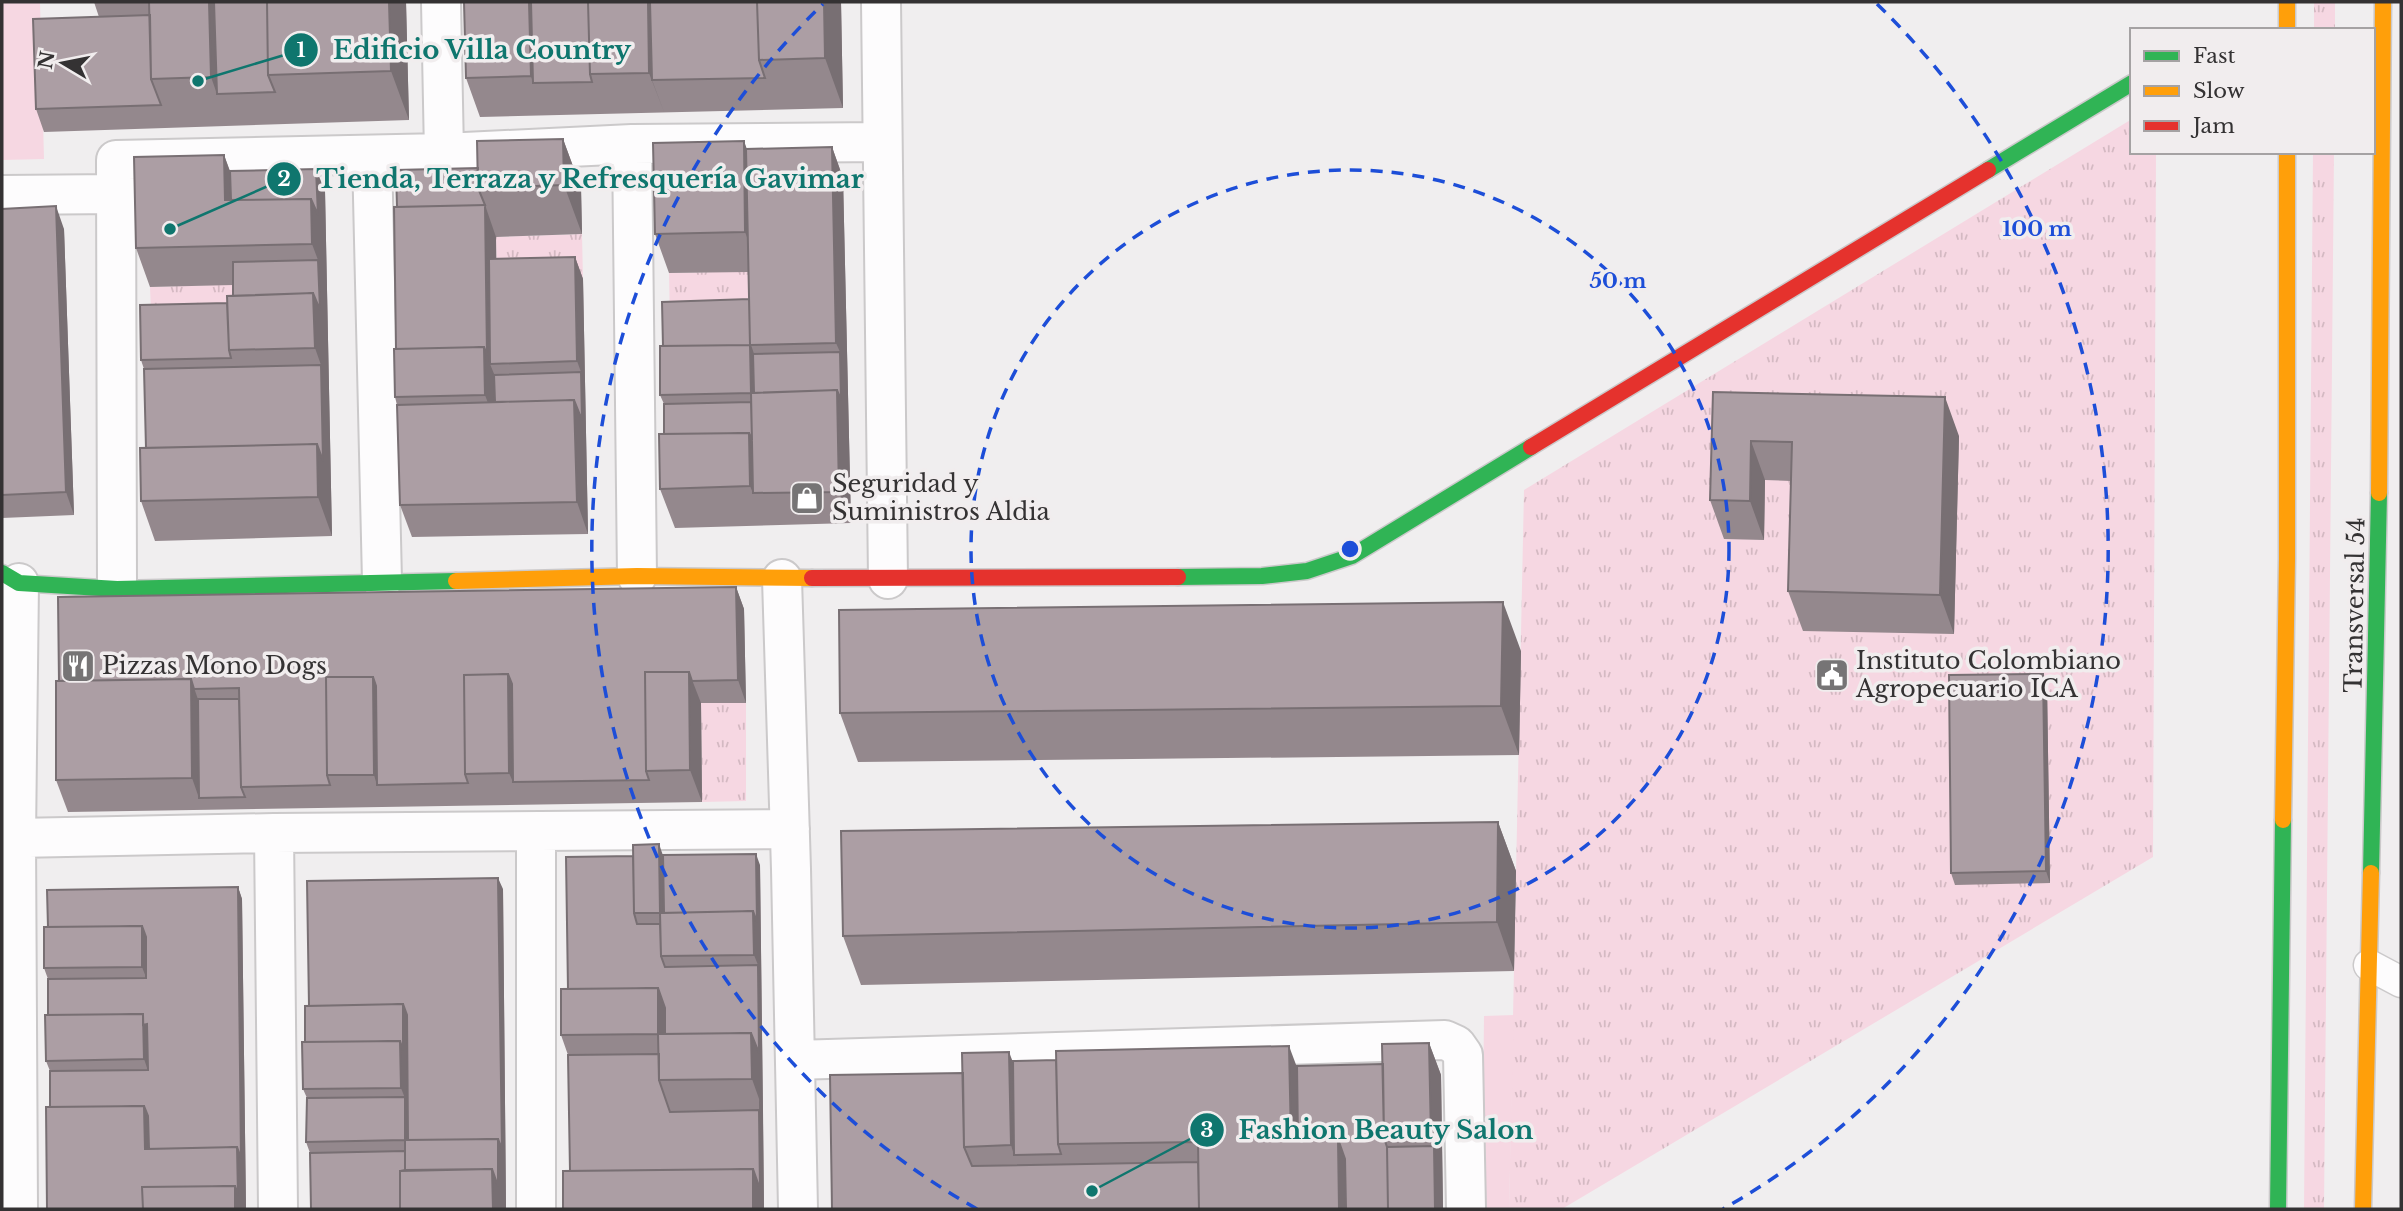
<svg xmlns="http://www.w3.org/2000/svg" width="2403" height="1211" font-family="'Libre Baskerville',serif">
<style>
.grass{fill:url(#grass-tufts)}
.green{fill:#f6d7e2}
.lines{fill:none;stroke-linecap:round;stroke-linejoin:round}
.lane-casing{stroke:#cbc9ca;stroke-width:33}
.street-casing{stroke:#cbc9ca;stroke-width:42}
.fast-casing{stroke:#cbc9ca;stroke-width:19}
.slow-casing{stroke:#cbc9ca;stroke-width:19}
.jam-casing{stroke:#cbc9ca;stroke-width:19}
.lane{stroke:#fdfcfd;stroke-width:30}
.street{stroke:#fdfcfd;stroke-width:38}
.fast{stroke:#30b455;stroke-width:16}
.slow{stroke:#ff9f0a;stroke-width:16}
.jam{stroke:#e5322d;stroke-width:16}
.wall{fill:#94888d}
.shaded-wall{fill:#786f73}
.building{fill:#ac9ea4;stroke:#786f73;stroke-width:2}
.ring{fill:none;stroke:#1d4ed8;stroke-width:3.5;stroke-dasharray:12 9}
.labels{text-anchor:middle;stroke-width:7;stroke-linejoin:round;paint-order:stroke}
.poi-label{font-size:24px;fill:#343233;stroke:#f1edee;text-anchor:start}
.street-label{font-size:24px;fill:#343233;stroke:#f1edee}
.centre{fill:#1d4ed8;stroke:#f1edee;stroke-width:3.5}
.ring-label{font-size:21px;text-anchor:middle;font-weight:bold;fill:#1d4ed8;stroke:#f1edee;stroke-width:7;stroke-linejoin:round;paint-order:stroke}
.leader{fill:none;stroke:#0f766e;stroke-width:2.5}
.callout-dot{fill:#0f766e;stroke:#f1edee;stroke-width:2.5}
.mark-label{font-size:21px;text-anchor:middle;font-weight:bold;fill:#fff}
.callout-label{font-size:26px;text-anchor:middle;font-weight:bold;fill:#0f766e;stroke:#f1edee;stroke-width:7;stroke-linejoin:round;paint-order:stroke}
</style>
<defs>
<pattern id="grass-tufts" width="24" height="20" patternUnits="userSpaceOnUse" patternTransform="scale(1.75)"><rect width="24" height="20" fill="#f6d7e2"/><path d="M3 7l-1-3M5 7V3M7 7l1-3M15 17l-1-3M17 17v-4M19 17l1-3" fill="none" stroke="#d4b9c2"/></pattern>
</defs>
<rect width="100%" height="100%" fill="#f0eeef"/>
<!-- grass -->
<path class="grass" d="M2314,2h21v28h-21z
M2132,119v33h24l-3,705 -591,352h-53l15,-719z
M2313,152h21l-10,1057h-20z
M582,234l1,45 -86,2 -1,-44z
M760,271v50l-90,3 -1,-51z
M241,284v51l-89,2 -2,-50z
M701,703h45v98l-44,1z"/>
<!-- green -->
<path class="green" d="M2,2h38l4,157 -42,1z
M1514,1015l-5,194h-27l2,-193z"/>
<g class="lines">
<!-- lane casing -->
<g class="lane-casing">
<path id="lane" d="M2369,965l32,17"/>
</g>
<!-- street casing -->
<g class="street-casing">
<path id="street" d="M441,2l3,151
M881,2l7,577
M632,144l5,432
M372,155l10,426
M2,195l115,-1
M782,579l9,290 7,340
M117,589l-1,-429 328,-7 188,-9 250,-2
M274,833l4,376
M536,833v376
M16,838l258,-5 516,-4
M795,1060l650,-20 11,5 7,10 3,154
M18,1209l-2,-371 3,-255"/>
</g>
<!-- fast casing -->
<g class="fast-casing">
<path id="fast" d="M1988,170l144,-87
M2,573l17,10 98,6 339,-8
M1178,577l84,-1 45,-5 45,-15 179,-109
M2371,873l8,-380
M2278,1209l5,-389"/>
</g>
<!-- slow casing -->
<g class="slow-casing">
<path id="slow" d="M2287,2v28
M2379,493l4,-491
M456,581l181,-5 175,2
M2283,820l4,-261v-407
M2363,1209l8,-336"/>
</g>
<!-- jam casing -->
<g class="jam-casing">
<path id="jam" d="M1531,447l457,-277
M812,578l366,-1"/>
</g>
<!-- lane -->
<use href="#lane" class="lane"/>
<!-- street -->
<use href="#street" class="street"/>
<!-- fast -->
<use href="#fast" class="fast"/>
<!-- slow -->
<use href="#slow" class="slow"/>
<!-- jam -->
<use href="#jam" class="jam"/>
</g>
<!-- wall -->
<path class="wall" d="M94,2h312l3,118 -365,12 -8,-23 63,-92z
M841,2l2,106 -363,9 -14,-39z
M563,139l18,49 1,46 -86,3v22l79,-2 8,22 5,255 -176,3 -12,-32 -3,-100 -2,-8 1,-48 1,-142 81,-39z
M744,141l2,8 86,-2 11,31 8,345 -176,5 -15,-39 4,-55v-30l-4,-9 3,-49 86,-47v-27l-80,1 -14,-39z
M224,155l6,16 95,20 7,345 -177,5 -14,-40 5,-53 -2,-79 -3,-9 86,-57 6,-7v-11l-83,2 -14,-39z
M2,209l62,20 10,286 -72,3z
M1713,392l246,44 -5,198 -151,-3 -15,-40 3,-110 -26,-1 -1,60 -40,-1 -14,-39z
M736,587l8,22 2,94h-45l1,99 -634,10 -12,-32v-99z
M1521,651l-2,104 -661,7 -18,-49z
M2043,674l4,11 3,198 -95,2 -4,-12z
M1498,822l18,49 -2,100 -653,14 -18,-49z
M663,855l97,10 4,344h-201l7,-38 -2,-116 -7,-20 7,-46z
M238,887l4,12 4,310 -196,-102v-36l-4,-10 2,-46v-36l-4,-11 4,-41z
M503,889l3,320 -196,-56 -4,-11 1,-44 -4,-9 2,-47 4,-36z
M1429,1043l12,32 2,134h-611l131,-136 50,-12 284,5 86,-2z"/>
<!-- shaded-wall -->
<path class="shaded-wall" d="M209,2h5l13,34 -10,58 -6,-17z
M389,2h17l3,118 -18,-49z
M529,2h5l-1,81 -2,-7z
M648,2h13l-9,78 12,32 -15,-39z
M824,2h17l2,106 -18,-50z
M563,139l18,49 1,46 -18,-49z
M744,141l14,39 2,91 -15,-39z
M832,147l11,31 8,345 -12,-31 -2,-102 3,-38 -4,-9z
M224,155l14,39 1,23 -14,-17z
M316,169l9,22 7,345 -14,-39 -1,-53 4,-79 -6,-17 -2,-55 5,-33 -6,-16 -1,-45z
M485,205l11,32 2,127h-8l9,22 -4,36 -10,-27z
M56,206l8,23 10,286 -8,-23z
M575,257l8,22 5,255 -11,-32 -3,-102 7,-28 -4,-11z
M750,345l12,31v26l-11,-9z
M1945,397l14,39 -5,198 -14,-39z
M749,433l6,16 -2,44 -3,-7z
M1751,441l14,39 -1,60 -14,-39z
M736,587l8,22 2,94 -8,-23z
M1503,602l18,49 -2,104 -18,-49z
M689,672l12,31 1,99 -12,-32z
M508,674l12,32 -7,76 -4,-9z
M2043,674l4,11 3,198 -4,-12z
M373,677l11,31 -7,77 -3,-10z
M191,679l11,32 -3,87 -7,-20z
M1498,822l18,49 -2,100 -17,-49z
M659,844l8,23 1,56 -8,-10z
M756,854l4,11 3,245 -11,-31 -1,-46 7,-68 -4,-10 -1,-44z
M498,878l5,11 3,320h-13l-1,-40z
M238,887l4,12 4,310h-11v-23l2,-39z
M142,926l8,22 1,42 -9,-23z
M658,988l11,32 1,34 -12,-20z
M403,1004l8,22 2,93 -12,-31 -1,-47z
M143,1014l8,22 1,46 -8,-23z
M1429,1043l12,32 2,134h-8l-1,-63 -3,-9z
M1289,1046l12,32 1,82 -11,-20z
M1009,1052l12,31 -7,72 -3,-10z
M405,1097l8,22v32l-8,-11z
M759,1099l4,11 1,99h-11v-40l7,20z
M144,1106l9,22v32l-8,-11z
M1338,1139l11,32 1,38h-11z"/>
<!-- building -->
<path class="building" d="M149,2h60l2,75 -60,2z
M214,2h53l1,73 7,17 -58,2z
M267,2h122l2,69 -123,4z
M464,2h65l2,74 -65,2z
M531,2h57l2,72 2,8 -59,1z
M588,2h60l1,71 -59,1z
M650,2h107l2,58 6,18 -113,2z
M757,2h67l1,56 -66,2z
M150,15l1,64 10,26 -125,4 -3,-90z
M563,139l1,46 -86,3 -1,-47z
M744,141l1,91 -90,2 -2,-91z
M832,147l4,196 -86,2 -4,-196z
M224,155l1,45 86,-1 1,45 -176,4 -2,-91z
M478,168v20l7,17 -88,2 -1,-37z
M316,169l2,46 -7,-16 -80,1 -1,-29z
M485,205l2,150 -3,-8 -88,2 -2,-142z
M56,206l10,286 -64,3v-286z
M575,257l2,104 -87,3 -1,-105z
M318,260l2,50 -7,-17 -80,3v-34z
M313,293l2,55 -86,2 -2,-54z
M749,299l1,46 3,9 87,-2 1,48 -4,-10 -83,3 -1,-39 -3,-9 -87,1 -1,-44z
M227,303l2,47 2,8 -90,2 -1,-55z
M750,345l1,48 86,-3 2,102 -86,1 -2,-100 -91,2v-49z
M484,347l1,48 -90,2 -1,-48z
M321,365l2,96 -6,-17 -171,4 -2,-79z
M581,372l1,48 -8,-20 -79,2 -1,-27z
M1713,392l232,5 -5,198 -152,-4 4,-149 -41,-1 -1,60 -40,-1z
M574,400l3,102 -177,3 -3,-100z
M751,402l1,38 -3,-7 -85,1v-30z
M749,433l1,53 -90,3 -1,-55z
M317,444l1,53 -177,4 -1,-53z
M736,587l2,93 -46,1 -3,-9h-44l1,99 3,9 -136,2 -1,-98 -4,-10 -44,1 1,99 3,9 -91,2 -1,-99 -3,-9h-47l1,98 3,10 -89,2 -2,-99 -45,1 -3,-10 -132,2 -1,-84z
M1503,602l-2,104 -661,7 -1,-103z
M645,672h44l1,98 -44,1z
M508,674l1,99 -44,1 -1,-99z
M2043,674l3,197 -95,2 -2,-198z
M326,677h47l1,98h-47z
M191,679l1,99 -136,2v-99z
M198,699h41l2,88 4,10 -46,1z
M1498,822l-1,100 -654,14 -2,-105z
M659,844l1,69h-26l-1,-68z
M756,854l1,68 -4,-11 -89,2 -1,-58z
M633,856l1,57 3,11h23l1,32 4,11 93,-2 1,88 -8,-20 -86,1v-26l-7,-20 -90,1 -2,-132z
M498,878l4,271 -4,-10 -90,1 -1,-125 -4,-11 -94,2 -2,-125z
M238,887l3,271 -4,-11 -88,2 -1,-33 -4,-10 -94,1v-36l98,-1 -1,-46 -4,1v-11l-95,1v-36l98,-1v-41l-4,-11 -94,1 -1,-37z
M753,911l1,44 -93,1 -1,-43z
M142,926v41l-98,1v-41z
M658,988v46l-97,1v-46z
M403,1004v46l-3,-9 -95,1v-36z
M143,1014l1,45 -98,2 -1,-46z
M751,1033l1,46 -93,1 -1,-46z
M400,1041l1,47 -98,1 -1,-47z
M1429,1043l2,94 -47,1 -2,-94z
M1289,1046l2,94 47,-1 1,70h-140l-1,-67 -140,2 -2,-93z
M1009,1052l2,93 -47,2 -2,-94z
M659,1054v26l11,32 89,-2 1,79 -7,-20 -183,2 -2,-116z
M1056,1060l2,84 3,10 -47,1 -1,-94z
M1383,1064l1,74 3,9 1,62h-42l-1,-50 -7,-20 -40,1 -1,-74z
M963,1073l1,74 8,19 226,-4 1,47h-367l-2,-134z
M405,1097v43l-99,2 1,-44z
M144,1106l1,43 92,-2 1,48 -3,-9 -93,1 1,22h-96l-1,-102z
M498,1139v47l-6,-17 -87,1v-30z
M1434,1146l1,63h-47l-1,-62z
M405,1151v19l-5,1v38h-89l-1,-56z
M492,1169l1,40h-93v-38z
M753,1169v40h-190v-38z
M235,1186v23h-92l-1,-22z"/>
<!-- distance rings -->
<g class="ring">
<circle cx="1350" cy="549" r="379"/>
<path d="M977 1209A758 758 0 0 1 823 4M1877 4A758 758 0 0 1 1723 1209"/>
</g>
<!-- icons -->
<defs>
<g id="shop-square" transform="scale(1.75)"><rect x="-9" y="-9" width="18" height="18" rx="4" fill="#767475" stroke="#f1edee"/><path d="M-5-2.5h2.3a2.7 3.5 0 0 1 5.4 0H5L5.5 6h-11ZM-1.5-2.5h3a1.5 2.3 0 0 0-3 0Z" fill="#fff"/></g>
<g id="restaurant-square" transform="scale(1.75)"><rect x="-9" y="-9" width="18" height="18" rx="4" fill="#767475" stroke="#f1edee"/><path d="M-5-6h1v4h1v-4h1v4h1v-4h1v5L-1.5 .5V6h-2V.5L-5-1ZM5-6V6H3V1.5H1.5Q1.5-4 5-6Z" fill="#fff"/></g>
<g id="civic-square" transform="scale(1.75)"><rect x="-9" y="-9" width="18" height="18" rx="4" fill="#767475" stroke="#f1edee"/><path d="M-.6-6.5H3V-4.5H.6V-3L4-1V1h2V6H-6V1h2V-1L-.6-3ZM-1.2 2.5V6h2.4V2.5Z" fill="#fff"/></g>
</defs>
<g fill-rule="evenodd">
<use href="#shop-square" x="807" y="498"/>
<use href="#restaurant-square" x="78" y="666"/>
<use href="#civic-square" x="1832" y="675"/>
</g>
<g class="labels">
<!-- poi labels -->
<g class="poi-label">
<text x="832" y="492">Seguridad y<tspan x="832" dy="28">Suministros Aldia</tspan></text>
<text x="1856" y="669">Instituto Colombiano<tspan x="1856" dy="28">Agropecuario ICA</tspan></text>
<text x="102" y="674">Pizzas Mono Dogs</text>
</g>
<!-- street labels -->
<g class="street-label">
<text transform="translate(2355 605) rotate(-89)" y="8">Transversal 54</text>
</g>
</g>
<circle cx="1350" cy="549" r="10" class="centre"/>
<g class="ring-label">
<text x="2037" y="236">100 m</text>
<text x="1618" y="288">50 m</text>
</g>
<!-- callouts -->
<path class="leader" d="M198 81L301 50M170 229L284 179M1092 1191L1207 1130"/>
<g class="callout-dot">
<circle cx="198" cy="81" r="7"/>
<circle cx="170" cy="229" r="7"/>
<circle cx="1092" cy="1191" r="7"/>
<circle cx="301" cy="50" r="18"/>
<circle cx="284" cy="179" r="18"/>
<circle cx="1207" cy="1130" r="18"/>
</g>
<g class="mark-label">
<text x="301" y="57">1</text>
<text x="284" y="186">2</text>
<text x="1207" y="1137">3</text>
</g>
<g class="callout-label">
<text x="482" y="59">Edificio Villa Country</text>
<text x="590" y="188">Tienda, Terraza y Refresquería Gavimar</text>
<text x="1386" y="1139">Fashion Beauty Salon</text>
</g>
<!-- border -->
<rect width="2403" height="1211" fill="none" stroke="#343233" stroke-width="7"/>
<!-- legend -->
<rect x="2130" y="28" width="245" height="126" fill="#f1edee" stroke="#a5a2a3" stroke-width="2"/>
<rect x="2144" y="51" width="35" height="10" fill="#30b455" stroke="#a5a2a3" stroke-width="2"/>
<text x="2193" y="63" font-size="21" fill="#343233">Fast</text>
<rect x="2144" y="86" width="35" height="10" fill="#ff9f0a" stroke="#a5a2a3" stroke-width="2"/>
<text x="2193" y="98" font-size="21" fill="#343233">Slow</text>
<rect x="2144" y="121" width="35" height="10" fill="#e5322d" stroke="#a5a2a3" stroke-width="2"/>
<text x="2193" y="133" font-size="21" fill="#343233">Jam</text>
<!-- north arrow -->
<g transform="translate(63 63) rotate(280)" stroke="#f1edee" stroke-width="5" paint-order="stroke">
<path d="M0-5L12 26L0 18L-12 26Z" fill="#343233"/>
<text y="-10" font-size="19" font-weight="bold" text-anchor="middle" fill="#343233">N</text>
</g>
</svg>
